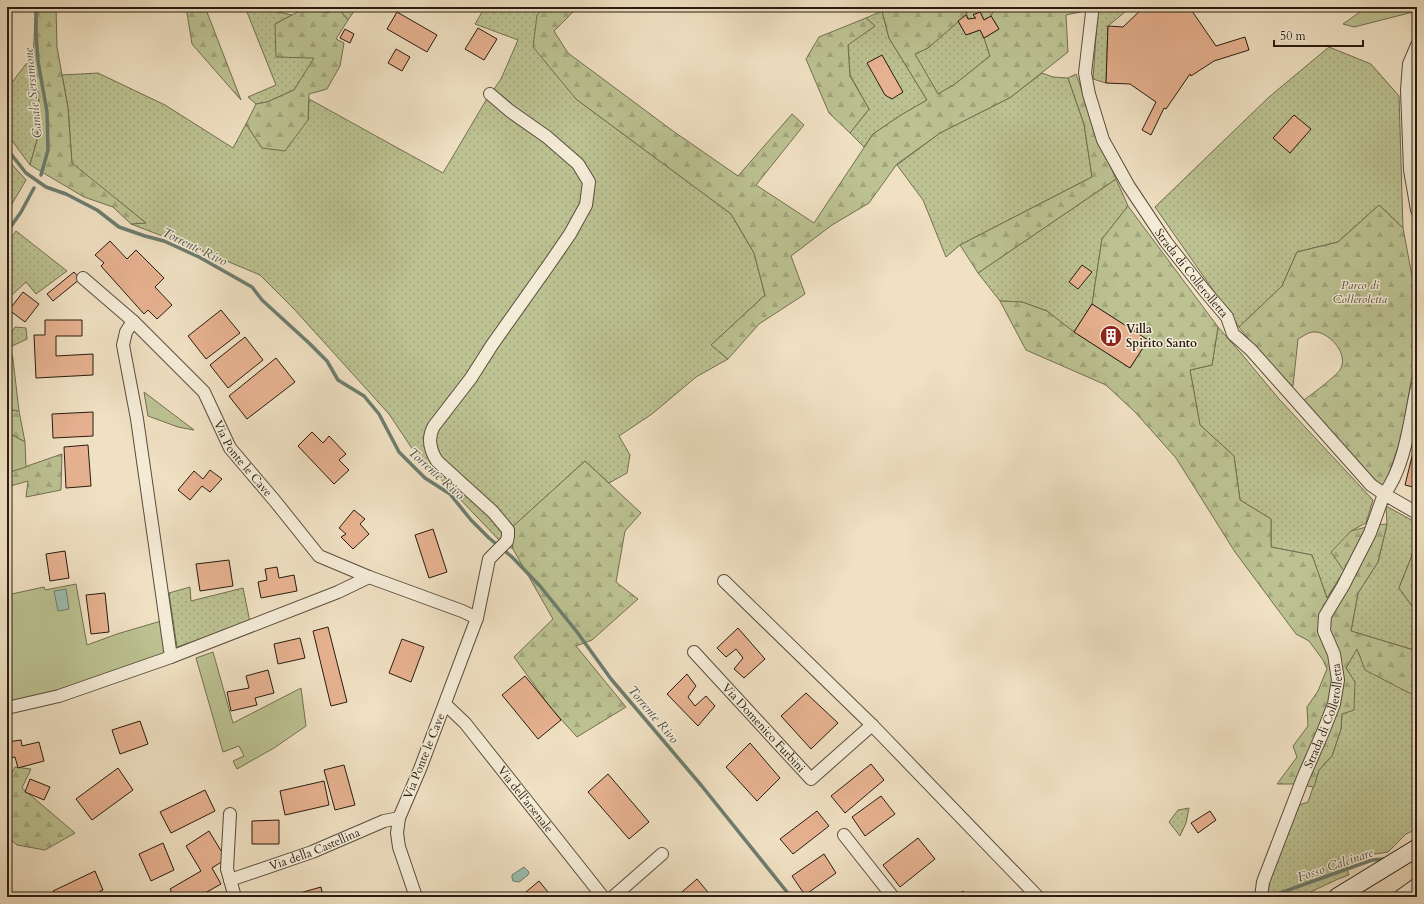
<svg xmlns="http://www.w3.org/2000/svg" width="1424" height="904" font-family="Cardo,serif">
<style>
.grass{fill:url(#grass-dots);stroke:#726f51}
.forest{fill:url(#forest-firs);stroke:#726f51}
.garden{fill:#bcc292;stroke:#726f51}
.water{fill:#9bbeaf;stroke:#6d7d6f}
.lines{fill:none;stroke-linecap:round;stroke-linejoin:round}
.stream{stroke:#6d7d6f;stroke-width:3.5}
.building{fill:#e7b291;stroke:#281c10}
.street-casing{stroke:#5a4d3d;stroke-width:14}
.secondary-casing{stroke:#281c10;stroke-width:19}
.street{stroke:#f5ecd8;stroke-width:12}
.secondary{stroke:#f5ecd8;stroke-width:17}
.labels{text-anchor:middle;stroke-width:3;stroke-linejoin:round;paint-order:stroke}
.street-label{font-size:12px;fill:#281c10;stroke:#f5ecd8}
.park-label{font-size:12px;font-style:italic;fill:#544e37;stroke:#f5ecd8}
.poi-label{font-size:12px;font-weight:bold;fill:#281c10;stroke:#f5ecd8;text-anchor:start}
.water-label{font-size:13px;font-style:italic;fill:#505548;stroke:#f5ecd8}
</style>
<defs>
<pattern id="grass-dots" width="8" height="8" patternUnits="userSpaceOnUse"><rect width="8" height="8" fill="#bcc292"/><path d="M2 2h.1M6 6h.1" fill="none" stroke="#a2a67d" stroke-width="1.8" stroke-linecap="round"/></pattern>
<pattern id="forest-firs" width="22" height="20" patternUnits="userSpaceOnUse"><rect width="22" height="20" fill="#bcc292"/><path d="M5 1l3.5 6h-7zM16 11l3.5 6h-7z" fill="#a2a67d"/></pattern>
</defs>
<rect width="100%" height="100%" fill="#f0e1c3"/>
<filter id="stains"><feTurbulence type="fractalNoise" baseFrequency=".005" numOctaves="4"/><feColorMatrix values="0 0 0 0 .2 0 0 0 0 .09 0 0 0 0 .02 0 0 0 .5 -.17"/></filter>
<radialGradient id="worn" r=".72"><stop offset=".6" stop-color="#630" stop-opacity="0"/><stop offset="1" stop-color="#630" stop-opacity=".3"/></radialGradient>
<!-- grass -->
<path class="grass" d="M245,7h21l3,3 23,5 -17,9 40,34 -21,32 -27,12 -11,2 -8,-7 28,-12z
M333,7h24l-9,13 -10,-12 -11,5z
M485,7h60l-8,9 39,83 155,115 23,39 11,42 -54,50 17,14 -32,18 -44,37 -33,22 11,19 -3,18 -18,10 -24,-22 -76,69 4,19 -14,-9 -86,-90 -24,-36 -95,-105 -34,-34 -50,-21 -79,-30 15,-1 -74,-59 -4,-56 -6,-33 36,-2 67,32 68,43 13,-24 16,24 46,-28 1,-21 134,74 42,-71 16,-23 17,-39 -43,-16z
M965,7h33l-3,1 -4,8 -7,4 -4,-8 -7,3 3,3 -8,1z
M1098,7h33l-23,19 -2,57 -13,-4z
M882,11l7,27 38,62 -26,15 -28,19 -9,13 -14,-14 19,-24 -19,-34 -2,-31 27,-18 -9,-8z
M958,21l8,14 14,-5 4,8 6,18 -35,28 -17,10 -24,-40 14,-6z
M1329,47l42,17 28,32 4,132 -24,-23 -41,37 -41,10 -15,34 -43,41 -84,-120 114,-110z
M33,61l6,40 -2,39 -7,25 -23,-31v-45l19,-25z
M1042,73l11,4 15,1 16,46 8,53 -132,68 -14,12 -23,-57 -26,-35 43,-32 71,-36z
M7,159l19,21 -17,29 -2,-3z
M1116,179l12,27 -26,33 -10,65 -18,28 -27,-21 -25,-9 -22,-1 -22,-28z
M16,231l51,40 -31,23 -10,-12 -13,12 -6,-2v-49z
M15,327l11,1 1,11 -17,8 3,12 -6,1v-20z
M1218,327l22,25 39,47 94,101 -7,23 -15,8 -7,40 -17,27 -15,-43 -41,-8v-28l-31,-19 -6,-44 -34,-31 -10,-55 22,-5z
M1386,506l31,17v20l-18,45 18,25v38l-66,-20 7,-38 20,-31 9,-38z
M190,587l1,14 52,-13 7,34 -73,25 -8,-54z
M1357,648l52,44 8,5v132l-11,5 -18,18 -19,3 -24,8 4,12 -11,4 -38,18h-34l-1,-2 13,-43 21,-47 9,-3 11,-32 13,-14 9,-27 1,-15 13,-32 -9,-14z
M1189,808l-3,15 -6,13 -11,-14 9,-12z"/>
<!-- forest -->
<path class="forest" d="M39,7h17l1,40 11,61 4,55 74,60 -15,1 -18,-17 -29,-10 -54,-32 7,-25 2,-39 -6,-40 2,-43z
M186,7h19l36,93 -49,-56z
M307,7h12l8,6 11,-5 10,12 -12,19 8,4 -4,23 -13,23 -18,5 -1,26 -23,31 -23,-3 -16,-24 10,-20 11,-2 27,-12 20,-32 -38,-1 -1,-33z
M545,7h33l-24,24 14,22 105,78 65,45 54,-62 12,11 -48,60 58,38 59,-89 28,-19 26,-15 -38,-62 -7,-27 5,-4h78l1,8 -38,33 -13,6 23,40 17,-10 35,-28 -6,-18 15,-9 -8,-13 4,-8 3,-1h92l-10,5 -14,3 2,37 -57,45 -71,36 -43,31 -28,39 -37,22 -41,31 14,38 -46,30 -31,35 -17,-14 54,-50 -11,-42 -23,-39 -155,-115 -43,-52 4,-32z
M866,18l9,8 -27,19 2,31 19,33 -19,24 -21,-20 -23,-54 13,-22z
M1076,74l29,80 11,25 -138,94 -18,-28 132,-68 -8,-53 -16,-46z
M1379,205l24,23 12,64v66l-13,77 -18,53 -10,-4 -72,-83c7,-4 34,-25 38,-31 10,-16 -12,-40 -28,-38 -5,1 -10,5 -14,7l-5,47 -19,-14 -35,-45 43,-41 15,-34 41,-10z
M1128,206l90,121 -6,38 -22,5 10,55 34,31 6,44 31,19v28l41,8 15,43 17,-27 -13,-19 20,-21 23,-6 13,-1 -9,38 -20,31 -7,38 66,20v46l-52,-27 -8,-21 -11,19 9,14 -1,28 -12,4 -1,15 -9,27 -13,14 -5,17 -20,-3h-17l20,-27 -4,-11 15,-20 -1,-19 11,-16 9,-22 -4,-9 -14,-19 -13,-7 -61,-82 -59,-94 -41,-46 -29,-27 -80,-35 -26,-49 22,1 25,9 27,21 56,36 18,-28 -56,-36 10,-65z
M7,409l12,2 6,31 -18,-10z
M62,454l-1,36 -35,7 2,-16 -21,6v-14z
M585,461l56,52 -16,18 -9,51 22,17 -46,41 -16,6 50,61 -49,30 -27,-30 -36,-50 39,-38 -40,-70 -4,-19z
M1417,543v70l-18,-25z
M15,767l16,2 -9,19 53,45 -30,17 -28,-5 -10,-8v-58l2,-1z"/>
<!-- garden -->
<path class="garden" d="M1367,7h50v4l-63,16 -11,-3z
M13,359l6,52 -12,-2v-49z
M144,392l50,38 -16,-3 -30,-11z
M7,432l18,10 1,25 -19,6z
M76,584l11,61 30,-11 44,-13 5,34 -106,36 -53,14v-110l37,-8 1,3z
M213,652l20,71 68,-35 5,38 -32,22 -37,21 -4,-8 11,-5 -5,-10 -16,6 -27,-94z"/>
<!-- water -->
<path class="water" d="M66,589l3,20 -11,2 -4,-20z
M524,867l5,5 -1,3 -9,7 -6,-1 -1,-3v-3z"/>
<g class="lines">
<!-- stream -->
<path class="stream" d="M37,7l-1,5v22l2,27 9,51 1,38 -7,25
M7,149l19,24 20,14 20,7 31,16 22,17 26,9 19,5 35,16 53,30 10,13 47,43 18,18 11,19 26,16 15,18 20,38 26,26 25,16 21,26 18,18 23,19 28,29 37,46 34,47 90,106 90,112
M7,232l14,-20 13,-24
M1269,897l103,-37 12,-1"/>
</g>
<!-- building -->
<path class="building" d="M1144,7h48v4l24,35 29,-9 4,13 -35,11 -23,15 -1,-2 -24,35 -2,-1 -13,27 -9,-5 14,-28 -26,-18 -24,-1 2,-57 15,1z
M397,12l40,23 -10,17 -40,-23z
M980,12l4,8 7,-4 8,13 -15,9 -4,-8 -14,5 -8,-14 8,-6 2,4 8,-1 -3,-3z
M478,28l19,11 -13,21 -19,-11z
M345,29l9,5 -4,9 -10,-5z
M396,49l14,8 -8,14 -14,-8z
M882,55l21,37 -11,7 -7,-4 -18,-32z
M1294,115l17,14 -21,24 -17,-15z
M110,241l17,18 9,-9 28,28 -9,9 17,18 -15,14 -9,-9 -4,4 -43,-48 3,-3 -9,-8z
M1082,265l10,7 -14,17 -9,-7z
M74,272l6,7 -27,22 -6,-7z
M23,292l16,12 -14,18 -16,-12z
M1092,304l56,36 -18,28 -56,-36z
M221,310l19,23 -34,26 -18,-23z
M45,320h37v16h-26v20l37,-2v21l-57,3 -2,-43h11z
M245,337l18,23 -35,28 -18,-23z
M276,358l19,24 -48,37 -18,-23z
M93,412v24l-40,2 -1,-24z
M312,432l11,11 6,-7 17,18 -7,6 10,10 -15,14 -36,-38z
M1417,436v52l-12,-3z
M88,445l3,41 -25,2 -2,-41z
M210,470l12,9 -12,13 -8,-6 -12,14 -12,-10 16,-19 9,8z
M354,510l11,9 -5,5 9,10 -16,15 -12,-12 5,-3 -7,-6z
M433,529l14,43 -18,6 -14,-43z
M65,551l4,27 -19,3 -4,-27z
M229,560l4,26 -33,5 -4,-27z
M277,567l2,11 15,-3 3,16 -36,7 -3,-16 9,-2 -2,-11z
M105,593l4,39 -18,2 -5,-39z
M328,627l19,75 -16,4 -18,-75z
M738,628l27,31 -21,19 -10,-9 9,-11 -7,-9 -10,8 -9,-9z
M300,638l5,20 -27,6 -4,-20z
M402,639l22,8 -13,35 -22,-9z
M268,670l6,23 -19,5 2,7 -26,6 -4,-19 22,-4 -3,-12z
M687,674l9,12 -8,11 7,9 11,-10 9,10 -17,20 -31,-32z
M525,676l36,44 -23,19 -36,-44z
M806,693l32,30 -27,26 -30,-33z
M140,721l8,23 -28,10 -8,-24z
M21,740l1,6 17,-4 5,19 -26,7 -3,-11 -6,1 -2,-16z
M750,743l30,35 -23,23 -31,-34z
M871,764l13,16 -39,33 -14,-17z
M344,765l11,40 -20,5 -11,-40z
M118,768l15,22 -41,30 -16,-21z
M608,774l41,48 -20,17 -41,-47z
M30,779l20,8 -6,13 -19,-8z
M324,781l5,24 -44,10 -5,-24z
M205,790l10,21 -44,22 -11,-21z
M881,796l14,18 -30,22 -13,-19z
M817,811l12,15 -36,28 -13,-15z
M1210,811l6,9 -18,13 -7,-10z
M279,820v24h-27v-23z
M209,831l17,28 -14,9 9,16 -23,13h-24l-4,-8 31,-18 -15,-25z
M918,838l17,21 -35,28 -17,-22z
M163,843l11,27 -23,11 -12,-27z
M824,854l12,19 -31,22 -13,-19z
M95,871l8,19 -15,7h-32l-3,-6z
M697,879l15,18h-36z
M539,881l13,16h-32z
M321,887l2,10h-33l-1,-1z
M963,891l5,6h-12z"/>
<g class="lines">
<!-- street casing -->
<g class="street-casing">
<g id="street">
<path id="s1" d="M1091,7l1,6 -7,60 4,21 14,46 25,45 38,57 38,48 23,27 6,17 18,16 120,135 13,9c21,-26 26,-75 33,-107"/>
<path d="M1417,45l-8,19 -2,26 3,80 7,40"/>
<path id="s2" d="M83,278l50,43 71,71 26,56 45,53 44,55 50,21 93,34 15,7 -57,151 -21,49 -2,15 2,14 17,50"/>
<path d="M133,321l-7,11 -3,13 14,74 34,238"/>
<path d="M724,581l148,144 166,172"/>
<path d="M477,618l12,-59 18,-18 1,-5v-6l-15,-18 -56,-51c-7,-11 -10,-23 -3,-35l37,-48 21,-33 56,-79 22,-32 16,-29 3,-23 -11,-18 -31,-27 -37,-26 -20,-17"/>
<path id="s3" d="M694,652l117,127 61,-54"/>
<path id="s4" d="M445,704l20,19 138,174"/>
<path d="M7,708l52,-12 112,-39 167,-65 31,-15"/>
<path d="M230,814l-3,55 8,28"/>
<path d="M844,835l49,62"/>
<path id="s5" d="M230,880l82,-28 72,-31 15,-3"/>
<path d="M613,897l49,-43"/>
<path id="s6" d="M1261,897l2,-15 40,-104 20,-46 11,-28 4,-24 -4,-26 -10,-23 1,-15 18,-30 27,-53 14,-39 33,19"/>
<path d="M1399,897l18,-13"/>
</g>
</g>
<!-- secondary casing -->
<g class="secondary-casing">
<path id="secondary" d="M1337,897l80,-49"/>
</g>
<!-- street -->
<use href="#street" class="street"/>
<!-- secondary -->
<use href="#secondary" class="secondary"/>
</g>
<!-- icons -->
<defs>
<g id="building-disc" transform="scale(1.15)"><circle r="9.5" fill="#8f2418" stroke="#f5ecd8"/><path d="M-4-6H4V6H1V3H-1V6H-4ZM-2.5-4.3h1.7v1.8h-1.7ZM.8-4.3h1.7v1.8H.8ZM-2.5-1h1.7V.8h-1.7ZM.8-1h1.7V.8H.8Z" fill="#fff"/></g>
</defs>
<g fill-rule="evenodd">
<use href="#building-disc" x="1111" y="336"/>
</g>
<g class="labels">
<!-- street labels -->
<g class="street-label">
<text dy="4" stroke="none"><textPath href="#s1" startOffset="296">Strada di Collerolletta</textPath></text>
<text dy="4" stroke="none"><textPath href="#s2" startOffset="244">Via Ponte le Cave</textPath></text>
<text dy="4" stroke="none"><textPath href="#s6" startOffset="193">Strada di Collerolletta</textPath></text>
<text dy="4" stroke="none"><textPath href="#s3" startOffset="103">Via Domenico Furbini</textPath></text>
<text transform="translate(424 756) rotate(-68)" y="4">Via Ponte le Cave</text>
<text dy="4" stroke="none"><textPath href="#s4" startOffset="125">Via dell'arsenale</textPath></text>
<text dy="4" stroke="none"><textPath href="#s5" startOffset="90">Via della Castellina</textPath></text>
</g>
<!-- park labels -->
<g class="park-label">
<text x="1360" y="289">Parco di<tspan x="1360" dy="14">Colleroletta</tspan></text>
</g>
<!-- poi labels -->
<g class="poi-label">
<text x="1126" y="333">Villa<tspan x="1126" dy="14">Spirito Santo</tspan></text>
</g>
<!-- water labels -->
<g class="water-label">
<text transform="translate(32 93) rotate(-96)" y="5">Canale Sersimone</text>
<text transform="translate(195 246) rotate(26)" y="5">Torrente Rivo</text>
<text transform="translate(437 473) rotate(42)" y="5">Torrente Rivo</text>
<text transform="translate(654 714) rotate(50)" y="5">Torrente Rivo</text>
<text transform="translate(1335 864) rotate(-19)" y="5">Fosso Calcinare</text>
</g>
</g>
<!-- margin -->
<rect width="1424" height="904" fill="none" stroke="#f0e1c3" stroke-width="24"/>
<rect x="8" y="8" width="1408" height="888" fill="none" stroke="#281c10" stroke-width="2"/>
<rect x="12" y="12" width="1400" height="880" fill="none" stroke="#281c10"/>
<!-- scale -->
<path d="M1274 40v6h89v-6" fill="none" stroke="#281c10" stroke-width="2"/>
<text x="1280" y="40" font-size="12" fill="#281c10" stroke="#f5ecd8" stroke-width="3" paint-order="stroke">50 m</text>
<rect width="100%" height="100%" filter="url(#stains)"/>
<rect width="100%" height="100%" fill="url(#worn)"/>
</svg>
